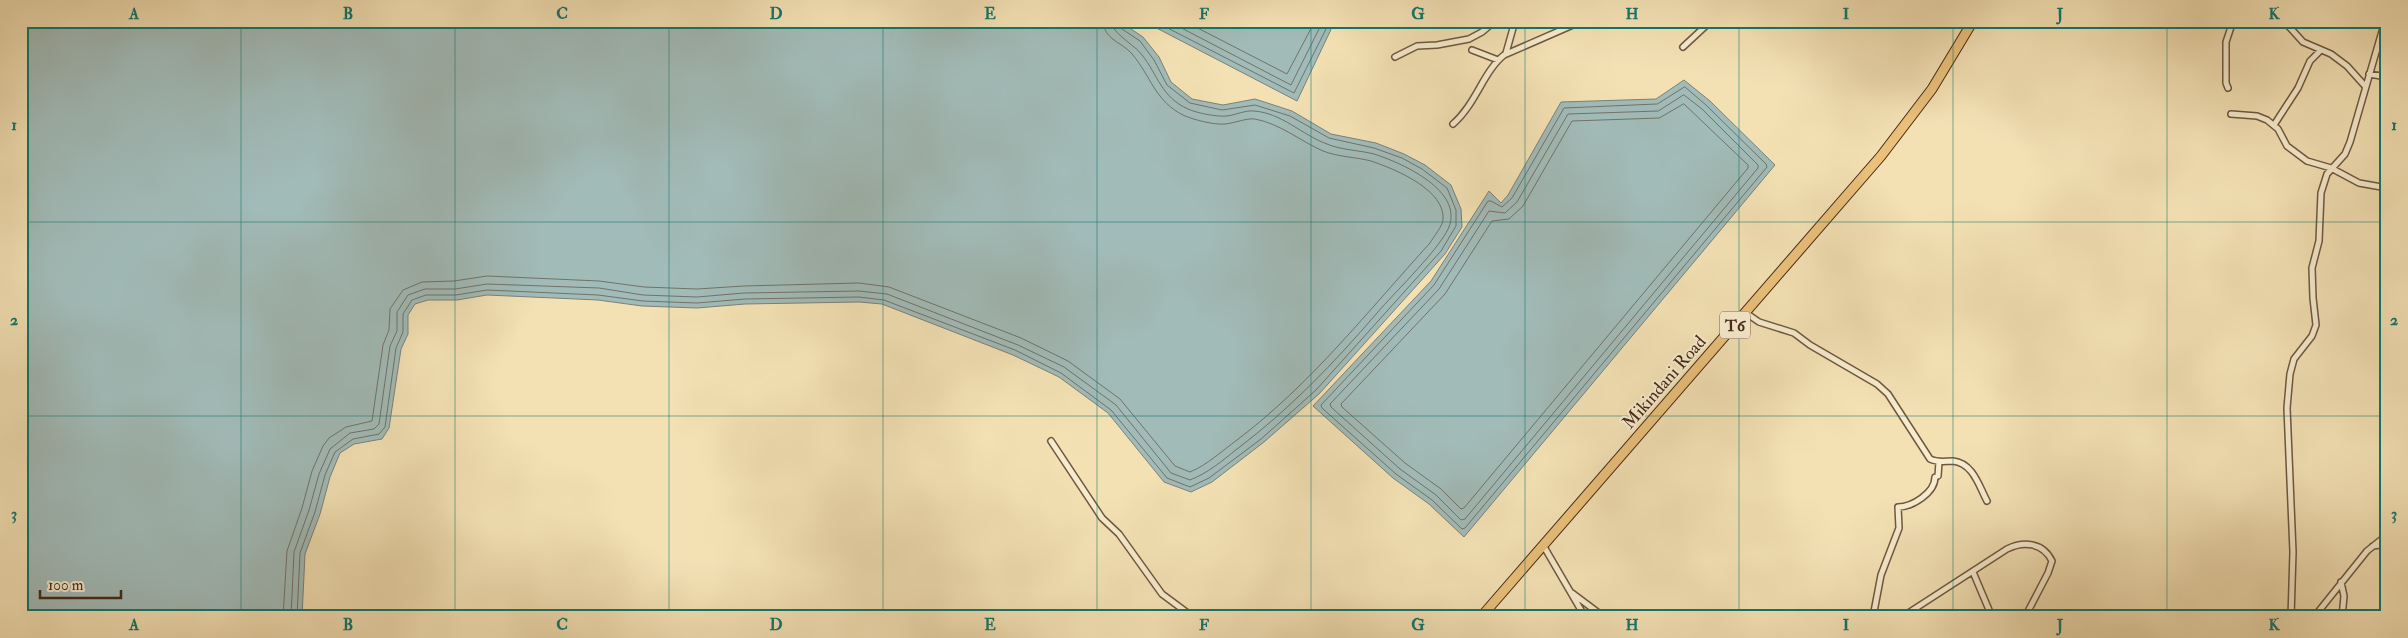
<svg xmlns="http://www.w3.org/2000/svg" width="2408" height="638" font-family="'IM FELL Double Pica',serif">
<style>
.water{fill:#a1bbb8;stroke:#7b8178}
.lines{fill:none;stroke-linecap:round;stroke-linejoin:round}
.shore{stroke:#727268;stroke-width:1}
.street-casing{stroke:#6f5740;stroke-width:8}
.highway-casing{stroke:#432919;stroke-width:11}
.street{stroke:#f7ecce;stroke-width:5}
.highway{stroke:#eac07a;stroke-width:9}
.grid{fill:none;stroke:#0f766e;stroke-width:1;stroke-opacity:0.55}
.labels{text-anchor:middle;stroke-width:4;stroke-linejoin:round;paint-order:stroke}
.shield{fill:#f7ecce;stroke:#79644f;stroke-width:1}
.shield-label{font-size:16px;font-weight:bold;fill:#432919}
.street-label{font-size:18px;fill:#432919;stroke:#f7ecce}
.neatline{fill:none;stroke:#0f766e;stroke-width:2}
.grid-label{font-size:16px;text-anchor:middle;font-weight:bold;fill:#0f766e}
</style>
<rect width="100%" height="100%" fill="#f3e1b4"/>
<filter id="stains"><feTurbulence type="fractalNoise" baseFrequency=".004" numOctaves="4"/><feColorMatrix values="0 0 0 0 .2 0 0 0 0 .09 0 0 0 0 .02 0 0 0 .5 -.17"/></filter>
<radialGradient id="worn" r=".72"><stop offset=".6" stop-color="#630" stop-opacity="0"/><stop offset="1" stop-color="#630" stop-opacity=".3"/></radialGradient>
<!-- water -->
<path class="water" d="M21,21h1098l24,16 16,20 12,25 21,17 31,6 32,-6 37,12 39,23 45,9 28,11 21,11 26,20 10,24 1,18 -17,27 -126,140 -55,48 -52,40 -21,10 -27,-10 -56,-69 -49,-36 -46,-22 -131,-51 -23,-2 -114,2 -48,4 -55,-2 -44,-6 -111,-5 -30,5h-29l-13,4 -7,11v19l-7,15 -12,79 -7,11 -28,5 -14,9 -10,24 -10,37 -15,40 -3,63h-281z
M1143,21h192l-38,80z
M1684,80l26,21 65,64 -311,372 -35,-33 -36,-26 -80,-72 118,-125 58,-90 12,12 7,-8 53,-93 95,-3z"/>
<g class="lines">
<!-- shore -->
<path class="shore" d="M1154,21l140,72 36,-72
M1168,21l123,64 32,-64
M1184,21l103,53 28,-53
M1685,87l21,18 60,59 1,3 -302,361 -3,1 -30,-29 -36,-26 -74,-66 -1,-3 113,-120 54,-84h3l11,6 10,-9 52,-90 93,-4z
M1684,95l18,14 56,56v3l-293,351 -4,1 -25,-25 -36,-26 -69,-62 -1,-3 109,-115 50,-78 16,2 12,-11 51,-88 90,-3z
M1684,104l64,61v3l-284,340 -3,1 -20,-20 -36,-26 -63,-56 -1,-3 104,-110 47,-73 17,-2 14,-13 49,-85 87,-3z
M283,617l4,-66 15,-43 10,-37 11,-25 6,-8 17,-11 26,-6 11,-76 6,-15 1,-21 13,-19 19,-8 32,-1 33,-5 112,5 45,6 53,2 47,-3 115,-3 30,4 132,51 47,23 52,38 55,67 15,6c17,-7 32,-21 47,-32 74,-56 131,-129 193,-197 4,-7 12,-16 13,-23 3,-30 -48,-51 -72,-59 -15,-4 -33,-4 -48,-10 -23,-10 -42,-27 -68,-32 -9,-1 -20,4 -30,5 -11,1 -30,-4 -40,-8 -30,-14 -34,-40 -53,-62 -10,-12 -28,-14 -29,-33
M291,617l3,-65 15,-42 10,-36 11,-25 20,-16 24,-4 5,-5 11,-78 7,-15v-19l11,-17 17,-6h30l32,-5 112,4 44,7 54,2 47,-4 115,-2 28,3 131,51 46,22 52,38 55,68 19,7c18,-7 32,-19 47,-31 52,-39 97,-86 140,-136 16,-19 68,-69 73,-89 10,-36 -51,-62 -76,-70 -16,-4 -33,-4 -47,-10 -25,-9 -45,-31 -73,-33 -8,-1 -19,4 -27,5 -11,1 -30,-3 -39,-7 -27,-12 -30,-34 -46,-54 -8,-11 -30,-21 -31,-34
M297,617l3,-64 15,-41 10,-37 10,-23 18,-13 26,-5 6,-7 11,-79 7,-16v-18l9,-14 14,-5h30l31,-5 111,5 45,6 54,2 48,-4 114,-2 25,3 131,50 46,23 50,37 56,68 23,9 19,-9 52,-39 55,-49 125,-139 15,-25v-16l-9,-22 -25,-19 -20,-11 -28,-10 -45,-10 -39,-22 -35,-11 -33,5 -32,-7 -23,-18 -13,-25 -14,-19 -21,-14 -2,-6"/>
<!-- street casing -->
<g class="street-casing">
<path id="street" d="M2284,21l19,21 28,12 16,12 18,20
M1683,47l28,-26
M1472,50l26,10
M1506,53l9,-32
M1395,57l22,-11 20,-1 32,-6 13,-7 13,-11
M2369,74l18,3
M2228,88l-2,-5v-41l7,-21
M2231,114l26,2 10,4 11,9 9,17 20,15 24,7 28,15 28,5
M1453,124c23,-20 30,-52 51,-69l78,-34
M2274,125l24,-37 12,-27 10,-10
M2383,244l4,-1
M1746,313l13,9 35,11 16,12 67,39 11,10 42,65c8,4 15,2 23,2 20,2 26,25 34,40
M1051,441l51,77 17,16 43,60 31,23
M1543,545l42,72
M2373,546l7,-1 7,2
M1973,572l19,45
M2341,582l3,14 -2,21
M1572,593l32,24
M1873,617l8,-42 18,-47 -1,-21c14,0 37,-14 37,-30l3,-1 1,-14
M1902,617l105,-68c16,-8 36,-7 45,12l-4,12 -23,44
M2291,617l2,-65 -6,-144 3,-34 4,-15 18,-23 4,-11 -3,-27 -1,-30 7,-27 2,-48 6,-19 18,-20 5,-12 35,-121
M2314,617l53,-66 20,-16"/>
</g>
<!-- highway casing -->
<g class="highway-casing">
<path id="highway" d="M1481,617l400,-461 51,-67 41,-68"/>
</g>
<!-- street -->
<use href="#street" class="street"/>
<!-- highway -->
<use href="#highway" class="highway"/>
</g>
<!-- grid -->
<path class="grid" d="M241,21v596M455,21v596M669,21v596M883,21v596M1097,21v596M1311,21v596M1525,21v596M1739,21v596M1953,21v596M2167,21v596M21,222h2366M21,416h2366"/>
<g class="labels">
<!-- shield labels -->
<rect class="shield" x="1720" y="311.5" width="30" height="27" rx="4"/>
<g class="shield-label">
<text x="1735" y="331">T6</text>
</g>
<!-- street labels -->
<g class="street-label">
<text transform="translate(1664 382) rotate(-49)" y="6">Mikindani Road</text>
</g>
</g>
<!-- margin -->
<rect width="2408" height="638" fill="none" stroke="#f3e1b4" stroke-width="55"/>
<!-- scale -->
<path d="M40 590v8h81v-8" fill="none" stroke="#432919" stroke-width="2.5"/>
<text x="48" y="590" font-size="15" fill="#432919" stroke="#f7ecce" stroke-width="4" paint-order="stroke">100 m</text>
<rect x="28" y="28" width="2352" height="582" class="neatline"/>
<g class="grid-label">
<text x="134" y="19">A</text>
<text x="348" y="19">B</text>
<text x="562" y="19">C</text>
<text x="776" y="19">D</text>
<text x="990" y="19">E</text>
<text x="1204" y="19">F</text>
<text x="1418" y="19">G</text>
<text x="1632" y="19">H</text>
<text x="1846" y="19">I</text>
<text x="2060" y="19">J</text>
<text x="2274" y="19">K</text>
<text x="14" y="130">1</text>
<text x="2394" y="130">1</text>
<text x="14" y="325">2</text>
<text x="2394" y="325">2</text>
<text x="14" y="519">3</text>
<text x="2394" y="519">3</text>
<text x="134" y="630">A</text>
<text x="348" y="630">B</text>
<text x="562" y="630">C</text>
<text x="776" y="630">D</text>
<text x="990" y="630">E</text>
<text x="1204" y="630">F</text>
<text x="1418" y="630">G</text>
<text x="1632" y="630">H</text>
<text x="1846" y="630">I</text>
<text x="2060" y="630">J</text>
<text x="2274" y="630">K</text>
</g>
<rect width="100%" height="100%" filter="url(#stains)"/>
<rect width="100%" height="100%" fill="url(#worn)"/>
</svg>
